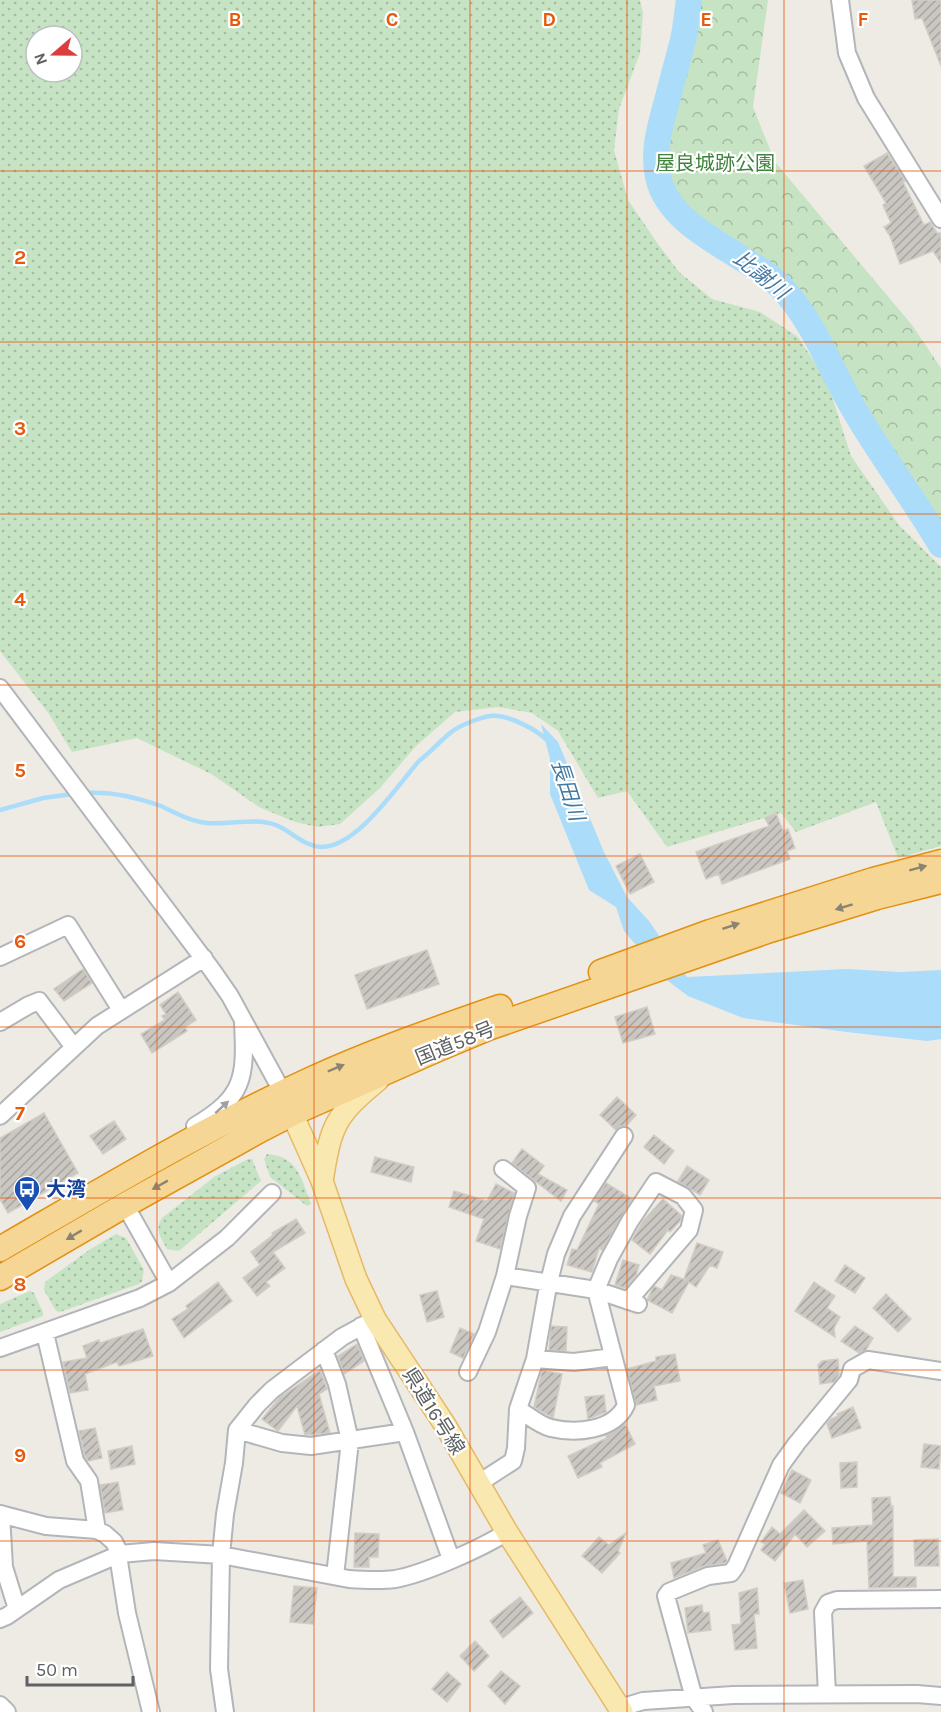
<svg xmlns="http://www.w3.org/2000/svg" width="941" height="1712" font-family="Karla,'Noto Sans JP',sans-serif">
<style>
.grass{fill:url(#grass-dots);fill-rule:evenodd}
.forest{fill:url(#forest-crowns)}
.water{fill:#abdcf9}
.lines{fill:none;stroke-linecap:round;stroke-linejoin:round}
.stream{stroke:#abdcf9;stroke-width:4.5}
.river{stroke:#abdcf9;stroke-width:26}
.building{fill:url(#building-hatch);stroke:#d2cdc4;stroke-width:1.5}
.minor-casing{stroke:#b2b6b9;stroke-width:20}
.major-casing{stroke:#e7b965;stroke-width:24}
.highway-casing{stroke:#e29111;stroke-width:27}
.minor{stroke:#fff;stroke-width:16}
.major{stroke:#f9e8af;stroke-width:21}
.highway{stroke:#f5d695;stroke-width:24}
.oneway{fill:#8b8473}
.oneway2{fill:#9ea0a2}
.grid{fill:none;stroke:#e8590c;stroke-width:1.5;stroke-opacity:0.55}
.labels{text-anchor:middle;stroke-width:4.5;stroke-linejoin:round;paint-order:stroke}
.park-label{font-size:20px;fill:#3e843c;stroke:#fff}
.street-label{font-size:20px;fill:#5d6164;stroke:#fff}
.transit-label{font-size:20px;font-weight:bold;fill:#164399;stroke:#fff;text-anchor:start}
.water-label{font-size:21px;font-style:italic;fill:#4579a2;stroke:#fff}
.grid-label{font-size:20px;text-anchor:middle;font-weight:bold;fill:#e8590c;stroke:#fff;stroke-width:4.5;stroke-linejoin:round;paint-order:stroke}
</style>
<defs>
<pattern id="grass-dots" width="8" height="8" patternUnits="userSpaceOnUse" patternTransform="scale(1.5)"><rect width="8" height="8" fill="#c6e4c4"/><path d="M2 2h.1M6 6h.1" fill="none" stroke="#a4bca3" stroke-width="1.8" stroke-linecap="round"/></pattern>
<pattern id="forest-crowns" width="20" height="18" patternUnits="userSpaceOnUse" patternTransform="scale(1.5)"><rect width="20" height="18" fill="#c6e4c4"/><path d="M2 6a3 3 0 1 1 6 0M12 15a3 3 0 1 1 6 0" fill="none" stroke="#a4bca3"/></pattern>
<pattern id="building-hatch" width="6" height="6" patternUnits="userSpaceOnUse" patternTransform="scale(1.5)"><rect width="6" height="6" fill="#cac6c2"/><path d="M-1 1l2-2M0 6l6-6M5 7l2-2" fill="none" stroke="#a7a4a1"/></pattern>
</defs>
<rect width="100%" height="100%" fill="#eeebe5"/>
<!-- grass -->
<path class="grass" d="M0,0h640l3,13 -3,40 -21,56 -5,41 14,50 30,44 21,28 33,27 48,13 38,25 29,44 24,75 48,69 42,42v279l-43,12 -22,-56 -80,30 -15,-19 -114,34 -40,-56 -29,7 -40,-67 -26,-18 -34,-6 -43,5 -39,34 -36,42 -40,36 -22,3 -23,-5 -36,-15 -46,-32 -76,-37 -65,14 -23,-38 -49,-63zM36,36h36v36h-36z
M267,1154c31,2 35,26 44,50l-4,2 -37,-29 -6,-18z
M248,1159h4l9,22 -82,70 -12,-2c-6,-12 -13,-18 -5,-31l52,-41z
M116,1234l10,4 18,32 -2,11 -3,3 -79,28 -4,-1 -12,-21 1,-8 44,-32z
M30,1291l4,2 9,19v4l-43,16v-28z"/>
<!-- forest -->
<path class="forest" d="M687,0h81l-15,107 22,55 137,163 29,43v177l-98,-155 -41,-76 -31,-36 -85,-59 -27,-38 -2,-31 28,-124z"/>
<!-- water -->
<path class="water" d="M541,724l17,18 46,110 23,45 22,24 38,56 159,-8 55,3 40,-2v69l-14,2 -80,-9 -104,-14 -55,-22 -24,-18 -40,-47 -8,-24 -27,-17 -39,-96v-35z"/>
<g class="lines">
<!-- stream -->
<path class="stream" d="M85,793c26,-2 51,4 76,13 15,7 30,16 47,17 23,2 46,-6 68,2 15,6 29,22 46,22 36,-1 75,-61 97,-86 12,-9 20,-19 31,-28 10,-8 36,-19 48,-17 16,2 39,14 50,25
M0,810l43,-12 30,-4"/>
<!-- river -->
<path class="river" d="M689,0c-2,13 -3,27 -6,40 -5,19 -10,38 -15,57 -7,27 -16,52 -10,80 12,54 88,75 123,110 33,34 50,84 74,124 27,46 59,88 86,134"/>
</g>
<!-- building -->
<path class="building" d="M912,0h29v66l-19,-48 -7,1z
M887,153l18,28 -2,1 21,43 6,-3 7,11h4v30l-8,-12 -33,13 -10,-28 -6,-9 7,-4 -8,-18 3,-2 -22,-37z
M776,813l7,18 5,-2 7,19 -8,3 3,8 -68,25 -3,-10 -13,5 -10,-27 73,-26 -4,-8z
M640,854l14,28 -24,12 -14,-28z
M427,950l12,34 -72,25 -12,-34z
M83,969l9,14 -28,18 -10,-12z
M178,992l18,28 -11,7 2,4 -35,22 -11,-19 24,-14 -3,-4 4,-2 -6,-9z
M647,1007l8,27 -32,9 -8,-26z
M617,1097l19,18 -10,11h-6l-4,4 -16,-15z
M44,1113l34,60 -70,40 -8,-14v-61z
M114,1121l12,18 -23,15 -13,-18z
M654,1135l20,16 -10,13 -20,-17z
M522,1149l22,17 -6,8 29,16 -6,11 -49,-38z
M375,1157l39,10 -3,15 -40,-10z
M687,1166l22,14 -9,15 -22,-14z
M606,1183l26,16 -30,51 -3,-2 -7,24 -25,-7 5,-16 5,1 22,-46 -5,-3z
M496,1184l18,9 -14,56 -24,-8 8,-22 -35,-12 5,-16 33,10z
M663,1199l19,17 -2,5 -10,11 -2,-2 -18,24 -18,-14 11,-19z
M296,1219l9,14 -32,19 12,16 -19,14 4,4 -13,10 -14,-18 17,-13 -9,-13 22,-17 -1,-2z
M697,1243l26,9 -6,16 -7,-3 -14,22 -7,-5 -17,31 -25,-13 7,-14 8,4 9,-15 15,5 -2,-1z
M623,1260l16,5 -3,10 -11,13 -10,-3z
M845,1265l20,13 -10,15 -20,-12z
M218,1282l14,19 -48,37 -12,-19 16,-10 -2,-3z
M814,1282l21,14 -8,12 13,9 -6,11 1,9 -40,-26z
M437,1291l7,26 -17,5 -7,-27z
M886,1294l25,25 -13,13 -25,-24z
M551,1326l16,1 -1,24 -17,-1z
M855,1326l18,12 -7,12 -7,3 -18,-12z
M460,1328l14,6 -11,24 -13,-6z
M143,1329l10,27 -34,10 -2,-4 -32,12 3,16 -18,3 -7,-31 24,-4 -4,-12 16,-6 1,3z
M357,1344l7,17 -20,13 -6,-18z
M675,1354l5,27 -26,5 3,14 -21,5 -9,-36 29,-8v-4z
M838,1359l1,16 -5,7 -14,2 -2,-19 4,-4z
M320,1370l7,19 -8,5 11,39 -25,2 -8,-29 -19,25 -16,-12 17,-21z
M542,1370l20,4 -9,44 -19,-11z
M604,1395l2,17 -18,7 -3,-22z
M853,1407l8,21 -29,10 -5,-14 4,-5 7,-3 -1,-2z
M625,1424l10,20 -35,19 2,4 -24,11 -10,-22 39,-18 -1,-2z
M95,1428l7,30 -14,3 -3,-4 -6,-26z
M924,1444l17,2 -2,23 -18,-2z
M132,1446l3,18 -24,5 -3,-18z
M857,1462v25l-16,1 -1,-25z
M792,1470l19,10 -11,23 -19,-10z
M118,1482l5,28 -18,3 -5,-28z
M890,1497l1,9h2v71h23v10l-47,1 -2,-47 -34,3 -1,-16 41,-3 -1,-27z
M804,1510l21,21 -18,16 -12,-13 -20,27 -14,-11 4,-6 -4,-2 11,-15 8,7z
M355,1533l24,1 -1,23h-9v10h-15z
M626,1533l-8,18 2,2 -18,20 -20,-17 17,-19 10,8z
M938,1539l1,27h-24l-1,-26z
M718,1540l9,21 -2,2 -21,3 -30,12 -3,-15 35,-10 -3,-8z
M803,1580l5,29 -18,4 -6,-30z
M294,1586l23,2 -4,36 -23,-2z
M757,1588l2,26h-5l3,34 -22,2 -3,-25 9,-1 -2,-31z
M520,1597l13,16 -30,25 -13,-17z
M702,1605l1,8 6,-1 2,18 -23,3 -3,-25z
M475,1641l14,15 -15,15 -14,-15z
M501,1671l19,15 -15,18 -17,-18z
M447,1672l14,12 -14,18 -15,-13z"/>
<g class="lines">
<!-- minor casing -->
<g class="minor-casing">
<path id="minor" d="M840,0l7,53 19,45 75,121
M0,688l212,282 18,26 53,97
M0,957l68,-32 53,85
M0,1022l29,-17 10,-4 34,45
M0,1116l97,-90 107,-68
M195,1126c49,-29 51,-48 48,-103
M503,1169l24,19 -9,28 -13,60
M125,1205l44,78
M361,1326l44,106 46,127
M45,1333l30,128 14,20 8,49
M0,1348l140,-50 29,-15 58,-45 45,-45
M324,1350l13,34 13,57 -15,135
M535,1359l39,3 39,-5
M468,1372l19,-40 18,-56 91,14 42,14
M518,1409c10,6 21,16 33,19 25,6 63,3 75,-23l-30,-115 13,-31 21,-38 26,-39 27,14 11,14 -5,20 -61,71
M237,1430l45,13 29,3 94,-14
M479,1483l34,-22 3,-13 2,-39 17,-50 13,-73 8,-32 16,-38 52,-80
M0,1514l46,12 51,4 8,4 9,8 6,12
M1,1514l3,53 13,42
M118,1555l9,58 24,99
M0,1619l7,-3 52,-36 61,-26 34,-3 67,4 128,24c15,1 31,2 46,0 29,-5 87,-31 112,-47
M827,1694l-4,-82 5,-9 9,-3 104,-1
M0,1705l7,7
M620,1708l23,-7 90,-6 184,-1 24,2
M225,1712l-6,-43 2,-114 4,-41 9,-51 3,-33 20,-25 15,-15 70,-53 33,-18
M704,1712l-10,-14 -28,-102 3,-4 39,-16 23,-3 5,-7 45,-101 16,-22 52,-63 3,-11 16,-9 73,11"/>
</g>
<!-- major casing -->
<g class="major-casing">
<path id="major" d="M286,1100l36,81 34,98 19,40 70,106 62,107 115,180
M322,1181c9,-55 12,-65 56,-101"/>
</g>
<!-- highway casing -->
<g class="highway-casing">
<path id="highway" d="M601,972l109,-40 163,-52 68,-18
M0,1249c102,-59 205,-121 312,-170 61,-28 125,-50 188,-72
M0,1278l125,-73 135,-75 33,-17 145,-64 50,-21 282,-98 107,-33 64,-16"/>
</g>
<!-- minor -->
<use href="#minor" class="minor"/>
<!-- major -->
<use href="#major" class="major"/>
<!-- highway -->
<use href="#highway" class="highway"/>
</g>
<!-- one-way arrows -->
<defs><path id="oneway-solid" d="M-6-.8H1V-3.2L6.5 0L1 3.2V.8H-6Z" transform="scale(1.5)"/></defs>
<g class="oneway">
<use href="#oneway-solid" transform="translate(918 868) rotate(-15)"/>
<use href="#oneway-solid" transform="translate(844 907) rotate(163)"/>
<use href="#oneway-solid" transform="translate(731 926) rotate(-18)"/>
<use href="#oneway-solid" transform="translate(336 1068) rotate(-23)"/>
<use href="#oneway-solid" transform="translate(160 1185) rotate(151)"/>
<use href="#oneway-solid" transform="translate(74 1235) rotate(149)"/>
</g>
<use class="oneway2" href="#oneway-solid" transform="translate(222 1107) rotate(-42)"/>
<!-- grid -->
<path class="grid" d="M157,0v1712M314,0v1712M470,0v1712M627,0v1712M784,0v1712M0,171h941M0,342h941M0,514h941M0,685h941M0,856h941M0,1027h941M0,1198h941M0,1370h941M0,1541h941"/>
<!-- icons -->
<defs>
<g id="bus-pin" transform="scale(1.35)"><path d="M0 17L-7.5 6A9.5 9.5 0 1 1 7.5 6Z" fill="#1a4fb4" stroke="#fff"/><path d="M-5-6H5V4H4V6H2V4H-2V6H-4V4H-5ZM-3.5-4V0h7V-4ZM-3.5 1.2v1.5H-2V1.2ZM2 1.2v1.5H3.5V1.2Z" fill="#fff"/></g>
</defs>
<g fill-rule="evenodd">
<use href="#bus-pin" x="27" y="1189"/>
</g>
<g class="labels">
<!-- park labels -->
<g class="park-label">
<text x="715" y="170">屋良城跡公園</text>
</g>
<!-- street labels -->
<g class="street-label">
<text transform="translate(455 1043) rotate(-22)" y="7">国道58号</text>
<text transform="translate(434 1411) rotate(58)" y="7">県道16号線</text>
</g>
<!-- transit labels -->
<g class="transit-label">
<text x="46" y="1196">大湾</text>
</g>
<!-- water labels -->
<g class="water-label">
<text transform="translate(761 275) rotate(39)" y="7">比謝川</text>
<text transform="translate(568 790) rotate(72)" y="7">長田川</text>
</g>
</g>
<g class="grid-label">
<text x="235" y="26">B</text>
<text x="392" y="26">C</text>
<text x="549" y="26">D</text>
<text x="706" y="26">E</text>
<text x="863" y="26">F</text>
<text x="20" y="264">2</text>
<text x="20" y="435">3</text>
<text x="20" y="606">4</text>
<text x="20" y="777">5</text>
<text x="20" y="948">6</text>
<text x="20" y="1120">7</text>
<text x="20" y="1291">8</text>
<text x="20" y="1462">9</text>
</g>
<!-- north arrow -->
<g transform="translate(54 54) rotate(250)"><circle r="28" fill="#ffffff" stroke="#bec0c1" stroke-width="1.5"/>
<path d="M0-4.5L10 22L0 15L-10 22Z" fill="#dc3d3d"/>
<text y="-9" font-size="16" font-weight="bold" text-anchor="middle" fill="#5d6164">N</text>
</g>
<!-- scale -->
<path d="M27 1676v9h106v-9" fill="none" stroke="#5d6164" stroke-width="3"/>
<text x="36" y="1676" font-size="18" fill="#5d6164" stroke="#ffffff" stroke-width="4.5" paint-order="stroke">50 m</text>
</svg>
